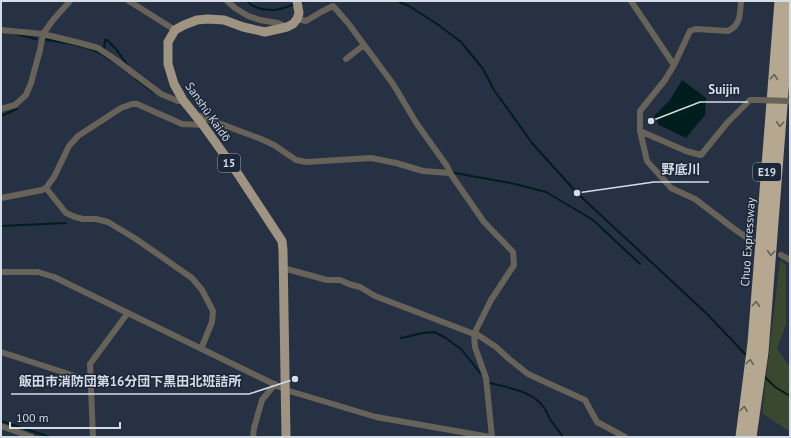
<svg xmlns="http://www.w3.org/2000/svg" width="791" height="438" font-family="'PT Sans','Noto Sans JP',sans-serif">
<style>
.green{fill:#3a4830}
.water{fill:#001d1e}
.lines{fill:none;stroke-linecap:round;stroke-linejoin:round}
.stream{stroke:#001d1e;stroke-width:2}
.street{stroke:#686359;stroke-width:6}
.primary{stroke:#9f9381;stroke-width:9}
.highway{stroke:#b5a790;stroke-width:11}
.street-bridge{stroke:#686359;stroke-width:6}
.oneway{stroke:#616160}
.labels{text-anchor:middle;stroke-width:3;stroke-linejoin:round;paint-order:stroke}
.shield{fill:#1c2738;stroke:#9da6b3;stroke-width:1}
.shield-label{font-size:11px;font-weight:bold;fill:#d4dce8}
.street-label{font-size:12px;fill:#d4dce8;stroke:#1c2738}
.leader{fill:none;stroke:#d4dce8;stroke-width:1.5}
.callout-dot{fill:#d4dce8;stroke:#1c2738;stroke-width:1.5}
.callout-label{font-size:13px;text-anchor:middle;font-weight:bold;fill:#d4dce8;stroke:#1c2738;stroke-width:3;stroke-linejoin:round;paint-order:stroke}
</style>
<rect width="100%" height="100%" fill="#263143"/>
<!-- green -->
<path class="green" d="M780,260l6,5v59l-9,25 13,18v65l-28,-19z"/>
<!-- water -->
<path class="water" d="M682,80l24,18 -1,17 -19,23 -27,-13 -5,-9 16,-16z"/>
<g class="lines">
<!-- stream -->
<path class="stream" d="M247,1c6,7 17,9 26,9 7,0 16,-4 22,-6
M397,1l12,5 28,18 24,18 22,27 11,21 38,53 45,50 129,120 41,43
M299,3l7,-2
M16,34l20,5
M44,39c18,4 37,5 54,13 4,2 9,6 13,8
M104,49l1,-9h2l9,9 12,17
M136,79l17,13
M1,116l16,-7
M455,173l60,11 31,8 47,28 47,44
M1,226l65,-3
M401,338l22,-5 11,-1 12,6 15,11 20,25
M764,376l11,11 15,9
M490,383c15,4 40,8 50,20 5,4 7,10 10,16 4,6 9,12 13,18
M1,421l49,16"/>
<!-- street -->
<path class="street" d="M129,1l46,29
M227,1l8,7 13,8 12,4 18,3 8,4
M631,1l43,64
M741,1c-1,12 0,24 -13,30l-32,-2 -6,2 -16,34 -9,15 -25,31v20l7,30 24,27 24,11 38,29 20,14
M297,19l9,2 15,-9 12,-6 15,17 45,61 24,40 30,42 3,7 34,49 29,30 1,13 -23,35 -17,34 1,13 11,31 6,59
M1,30l42,4 37,9 18,5 18,12 45,34 17,7 5,-1
M346,59l18,-14
M1,109l14,-4 11,-10 5,-12 9,-33 3,-16 10,-14 17,-19
M195,116h5l61,23 13,6 22,15 10,2 65,-4 25,5 27,8 27,2
M640,131l46,20 15,4 26,-32 23,-23h8
M46,188l20,25 9,4 8,2h13l12,3 28,17 56,39 10,12 11,21 -1,11 -11,27
M1,198l41,-8 4,-2 8,-11 15,-31 9,-10 43,-28 11,-4h5l45,20 21,1
M781,255l9,5
M283,268l44,12h13l9,4 11,3 15,9 99,38
M1,272h37l16,5 232,113 90,27 114,20
M475,333l21,14 12,11 20,16 15,7 42,19 12,22 28,15
M1,352l89,29
M1,426l31,11
M93,437l-3,-73 37,-50
M253,437l1,-9 8,-28 13,-16"/>
<!-- primary -->
<path class="primary" d="M286,437l-3,-187 -1,-9 -44,-67 -35,-49 -20,-25 -9,-16 -6,-20v-22l7,-12 9,-5 13,-5 11,-1 16,1 19,7 22,5 22,-5 6,-3 4,-5 2,-6 -2,-12"/>
<!-- highway -->
<path class="highway" d="M741,437l12,-94 27,-342
M751,437l12,-85 27,-351"/>
<!-- street-bridge -->
<path class="street-bridge" d="M758,100l32,1"/>
</g>
<!-- one-way arrows -->
<defs><path id="oneway-chevron" d="M-2-3.5L2.5 0L-2 3.5" fill="none" stroke-width="1.6" stroke-linecap="round" stroke-linejoin="round"/></defs>
<g class="oneway">
<use href="#oneway-chevron" transform="translate(774 77) rotate(-85)"/>
<use href="#oneway-chevron" transform="translate(780 124) rotate(94)"/>
<use href="#oneway-chevron" transform="translate(771 253) rotate(94)"/>
<use href="#oneway-chevron" transform="translate(756 304) rotate(-85)"/>
<use href="#oneway-chevron" transform="translate(750 362) rotate(-82)"/>
<use href="#oneway-chevron" transform="translate(744 409) rotate(-83)"/>
</g>
<g class="labels">
<!-- shield labels -->
<g class="shield">
<rect x="218" y="154" width="22" height="18" rx="3"/>
<rect x="753" y="163" width="28" height="18" rx="3"/>
</g>
<g class="shield-label">
<text x="229" y="167">15</text>
<text x="767" y="176">E19</text>
</g>
<!-- street labels -->
<g class="street-label">
<text transform="translate(208 112) rotate(55)" y="4">Sanshū Kaidō</text>
<text transform="translate(748 242) rotate(-86)" y="4">Chuo Expressway</text>
</g>
</g>
<!-- callouts -->
<path class="leader" d="M651 121L700 102H748M577 193L654 182H709M295 379L249 394H11"/>
<g class="callout-dot">
<circle cx="651" cy="121" r="4"/>
<circle cx="577" cy="193" r="4"/>
<circle cx="295" cy="379" r="4"/>
</g>
<g class="callout-label">
<text x="724" y="94">Suijin</text>
<text x="681" y="174">野底川</text>
<text x="130" y="386">飯田市消防団第16分団下黒田北班詰所</text>
</g>
<!-- border -->
<rect width="791" height="438" fill="none" stroke="#d4dce8" stroke-width="4"/>
<!-- scale -->
<path d="M10 422v6h110v-6" fill="none" stroke="#d4dce8" stroke-width="2"/>
<text x="16" y="422" font-size="12" fill="#d4dce8" stroke="#1c2738" stroke-width="3" paint-order="stroke">100 m</text>
</svg>
